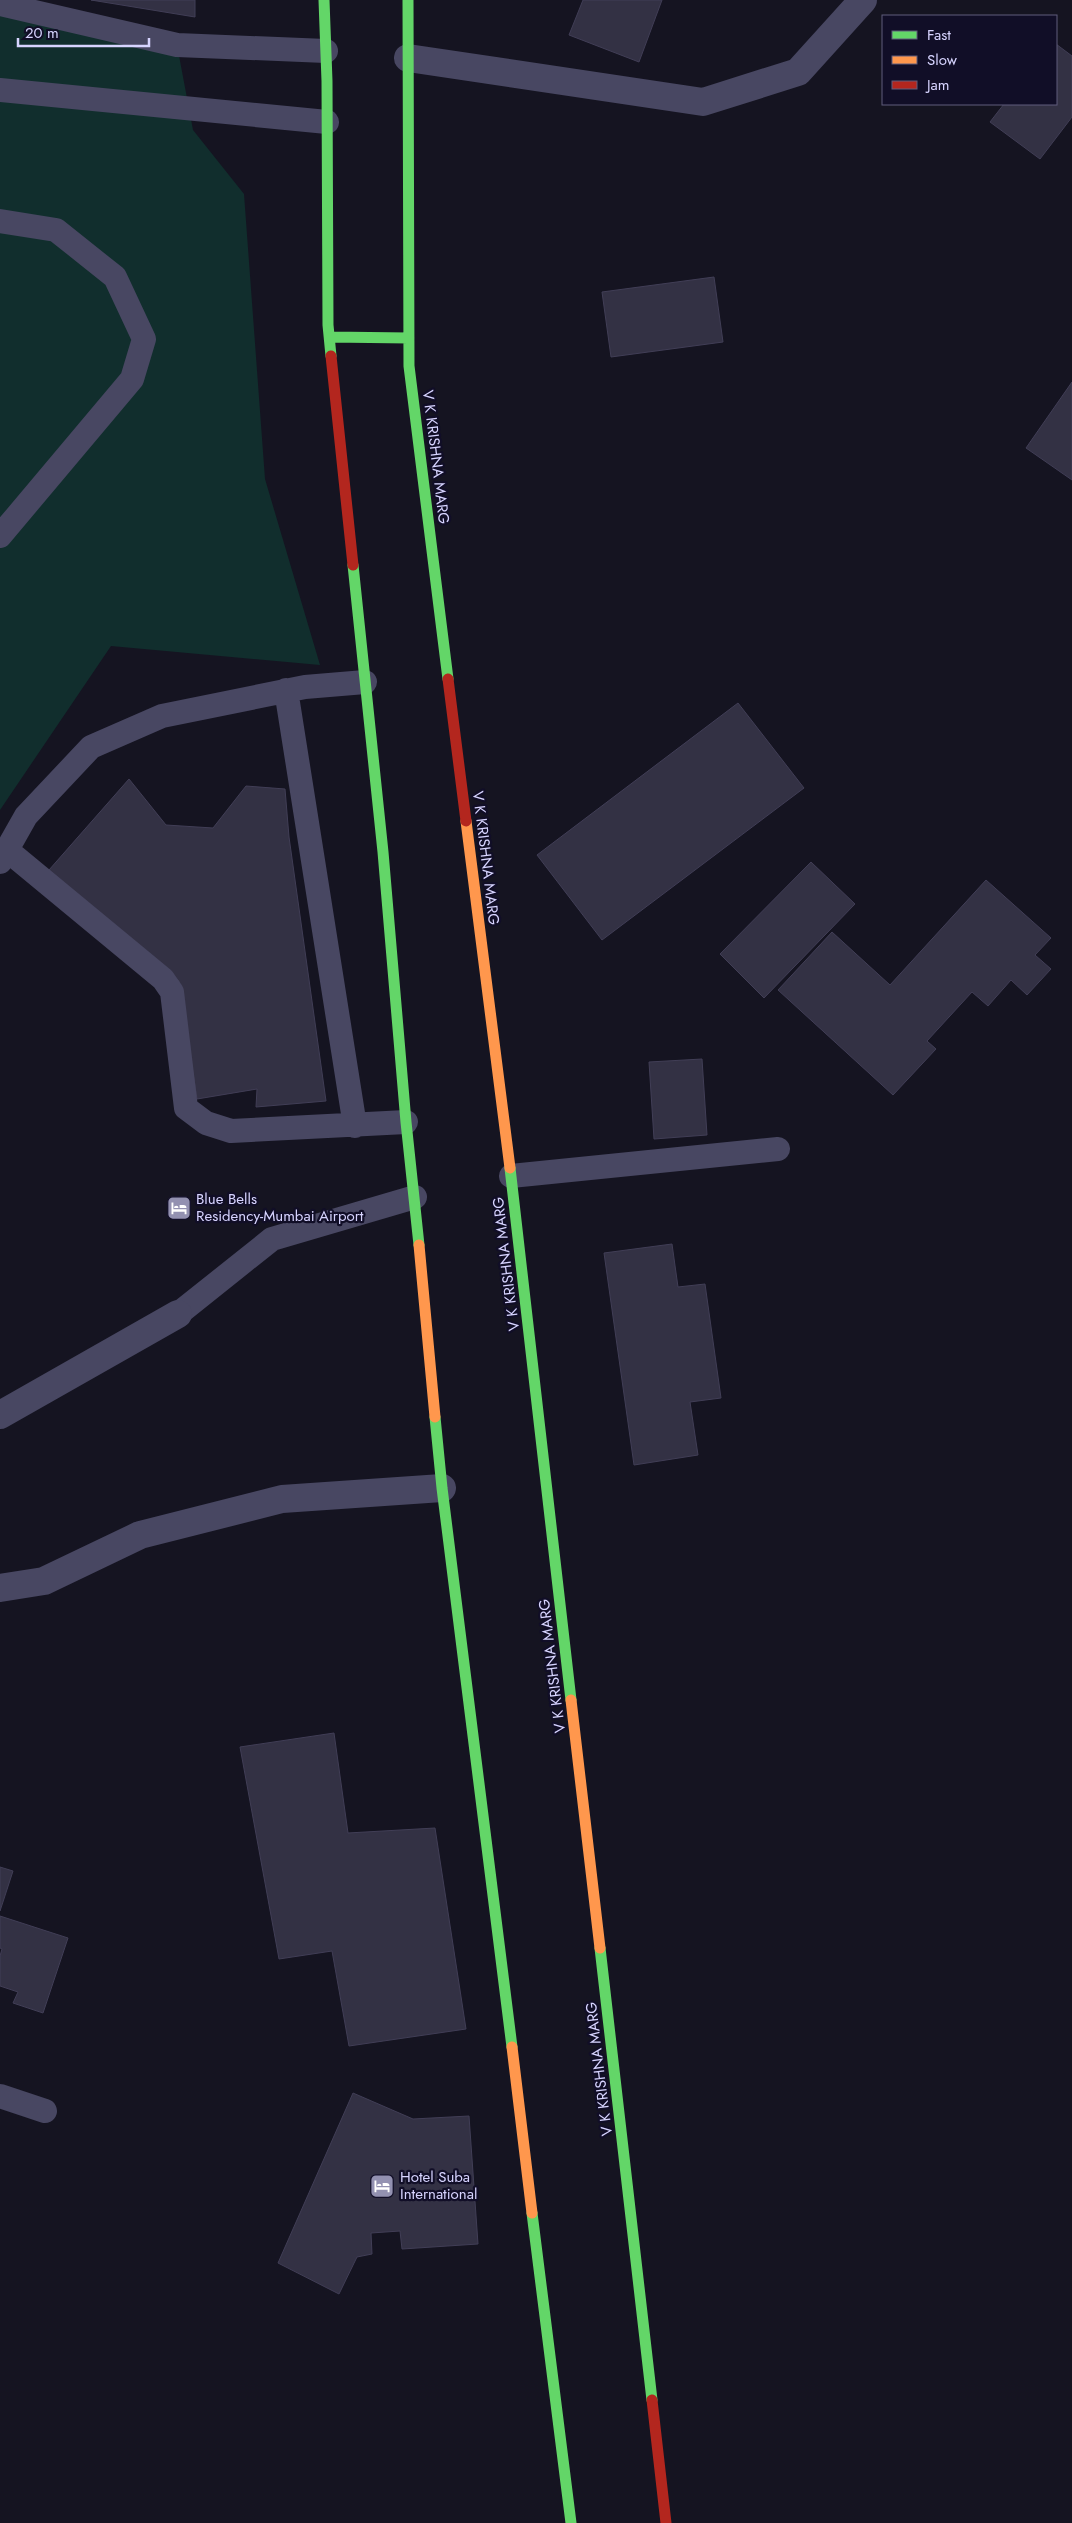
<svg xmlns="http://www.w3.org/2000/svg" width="1072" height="2523" font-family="Jost,sans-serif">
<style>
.green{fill:#112e2d}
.building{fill:#333144;stroke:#413e56}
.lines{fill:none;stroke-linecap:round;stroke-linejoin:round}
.lane{stroke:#484762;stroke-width:24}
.street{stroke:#484762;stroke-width:28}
.fast{stroke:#63d668;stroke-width:11}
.slow{stroke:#ff974d;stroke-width:11}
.jam{stroke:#b3261e;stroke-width:11}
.labels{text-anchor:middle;stroke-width:4.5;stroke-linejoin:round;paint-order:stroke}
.street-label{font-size:15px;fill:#d7d4ff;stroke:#110e27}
.poi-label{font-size:15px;fill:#d7d4ff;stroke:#110e27;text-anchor:start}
</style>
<rect width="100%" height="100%" fill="#151421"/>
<!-- green -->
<path class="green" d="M0,14l177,31 16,85 51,64 21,285 55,186 -209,-19 -111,164z"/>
<!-- building -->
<path class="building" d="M91,0h104v17z
M583,0h79l-23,62 -70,-27z
M1056,44l16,12v61l-32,42 -50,-37 14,-18h52z
M714,277l9,65 -112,15 -9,-65z
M1072,382v98l-46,-32z
M738,703l66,85 -202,152 -65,-85z
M129,779l37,46 47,3 33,-42 39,3 4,48 37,264 -70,6 1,-18 -60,10 -18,-118 -130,-111z
M811,862l44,42 -91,94 -44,-44z
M986,880l65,58 -16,17 16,14 -24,26 -16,-15 -23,26 -16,-14 -45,49 9,8 -43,46 -115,-105 54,-58 58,53z
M702,1059l5,76 -53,4 -5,-77z
M672,1244l6,43 27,-3 16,114 -31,4 8,53 -64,10 -30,-212z
M334,1733l14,100 87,-5 31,201 -117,17 -17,-95 -53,8 -39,-212z
M0,1867l13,4 -13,40z
M0,1916l68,22 -25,75 -30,-10 5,-11 -18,-6v-30l2,-7 -2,-1z
M353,2093l60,26 56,-3 9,128 -76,5 -2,-18 -29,2 1,21 -15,3 -18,37 -61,-31z"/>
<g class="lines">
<!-- lane -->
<path class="lane" d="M0,4l177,41 149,6
M0,90l327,32
M0,221l56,9 59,47 29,62 -12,40 -132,157
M286,690l69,436
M7,850l156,129 9,13 14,116 20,15 25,8 175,-9
M0,862l26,-46 65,-69 71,-31 143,-29 60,-5
M511,1176l267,-27
M178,1314l94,-75 143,-42
M0,2096l45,15"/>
<!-- street -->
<path class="street" d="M408,58l295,44 95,-30 65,-72
M0,1415l178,-101
M0,1588l44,-7 96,-46 142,-36 160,-11"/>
<!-- fast -->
<path class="fast" d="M324,0l3,81 1,244 3,31
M408,0l1,366 39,313
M330,337l79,1
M353,565l30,287 23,270 13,123
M510,1168l61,532
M435,1417l7,71 70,559
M600,1948l52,452
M532,2213l39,310"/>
<!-- slow -->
<path class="slow" d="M466,821l44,347
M419,1245l16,172
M571,1700l29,248
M512,2047l20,166"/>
<!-- jam -->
<path class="jam" d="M331,356l22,209
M448,679l18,142
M652,2400l14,123"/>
</g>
<!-- icons -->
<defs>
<g id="hotel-square" transform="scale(1.25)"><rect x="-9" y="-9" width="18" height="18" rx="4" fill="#9391b1" stroke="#110e27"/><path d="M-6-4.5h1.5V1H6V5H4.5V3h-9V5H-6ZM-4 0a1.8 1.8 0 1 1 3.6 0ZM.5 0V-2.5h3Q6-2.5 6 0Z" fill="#fff"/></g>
</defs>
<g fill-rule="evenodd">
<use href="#hotel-square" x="179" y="1208"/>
<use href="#hotel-square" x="382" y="2186"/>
</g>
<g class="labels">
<!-- street labels -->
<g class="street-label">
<text transform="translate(436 457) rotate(83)" y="5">V K KRISHNA MARG</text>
<text transform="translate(486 858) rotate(83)" y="5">V K KRISHNA MARG</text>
<text transform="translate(506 1264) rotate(-97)" y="5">V K KRISHNA MARG</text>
<text transform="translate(552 1666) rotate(-97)" y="5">V K KRISHNA MARG</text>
<text transform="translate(599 2069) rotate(-97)" y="5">V K KRISHNA MARG</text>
</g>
<!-- poi labels -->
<g class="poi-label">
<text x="196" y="1204">Blue Bells<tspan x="196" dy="17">Residency-Mumbai Airport</tspan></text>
<text x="400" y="2182">Hotel Suba<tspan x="400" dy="17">International</tspan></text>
</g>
</g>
<!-- legend -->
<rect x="882" y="15" width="175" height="90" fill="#110e27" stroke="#605d7d"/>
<rect x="892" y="31" width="25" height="8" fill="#63d668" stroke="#605d7d"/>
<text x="927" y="40" font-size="15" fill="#d7d4ff">Fast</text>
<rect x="892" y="56" width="25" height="8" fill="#ff974d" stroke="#605d7d"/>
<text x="927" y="65" font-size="15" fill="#d7d4ff">Slow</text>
<rect x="892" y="81" width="25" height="8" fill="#b3261e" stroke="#605d7d"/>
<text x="927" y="90" font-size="15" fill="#d7d4ff">Jam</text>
<!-- scale -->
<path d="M18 38v8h131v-8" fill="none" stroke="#d7d4ff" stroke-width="2.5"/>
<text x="25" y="38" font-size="15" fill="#d7d4ff" stroke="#110e27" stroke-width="4" paint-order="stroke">20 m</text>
</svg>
